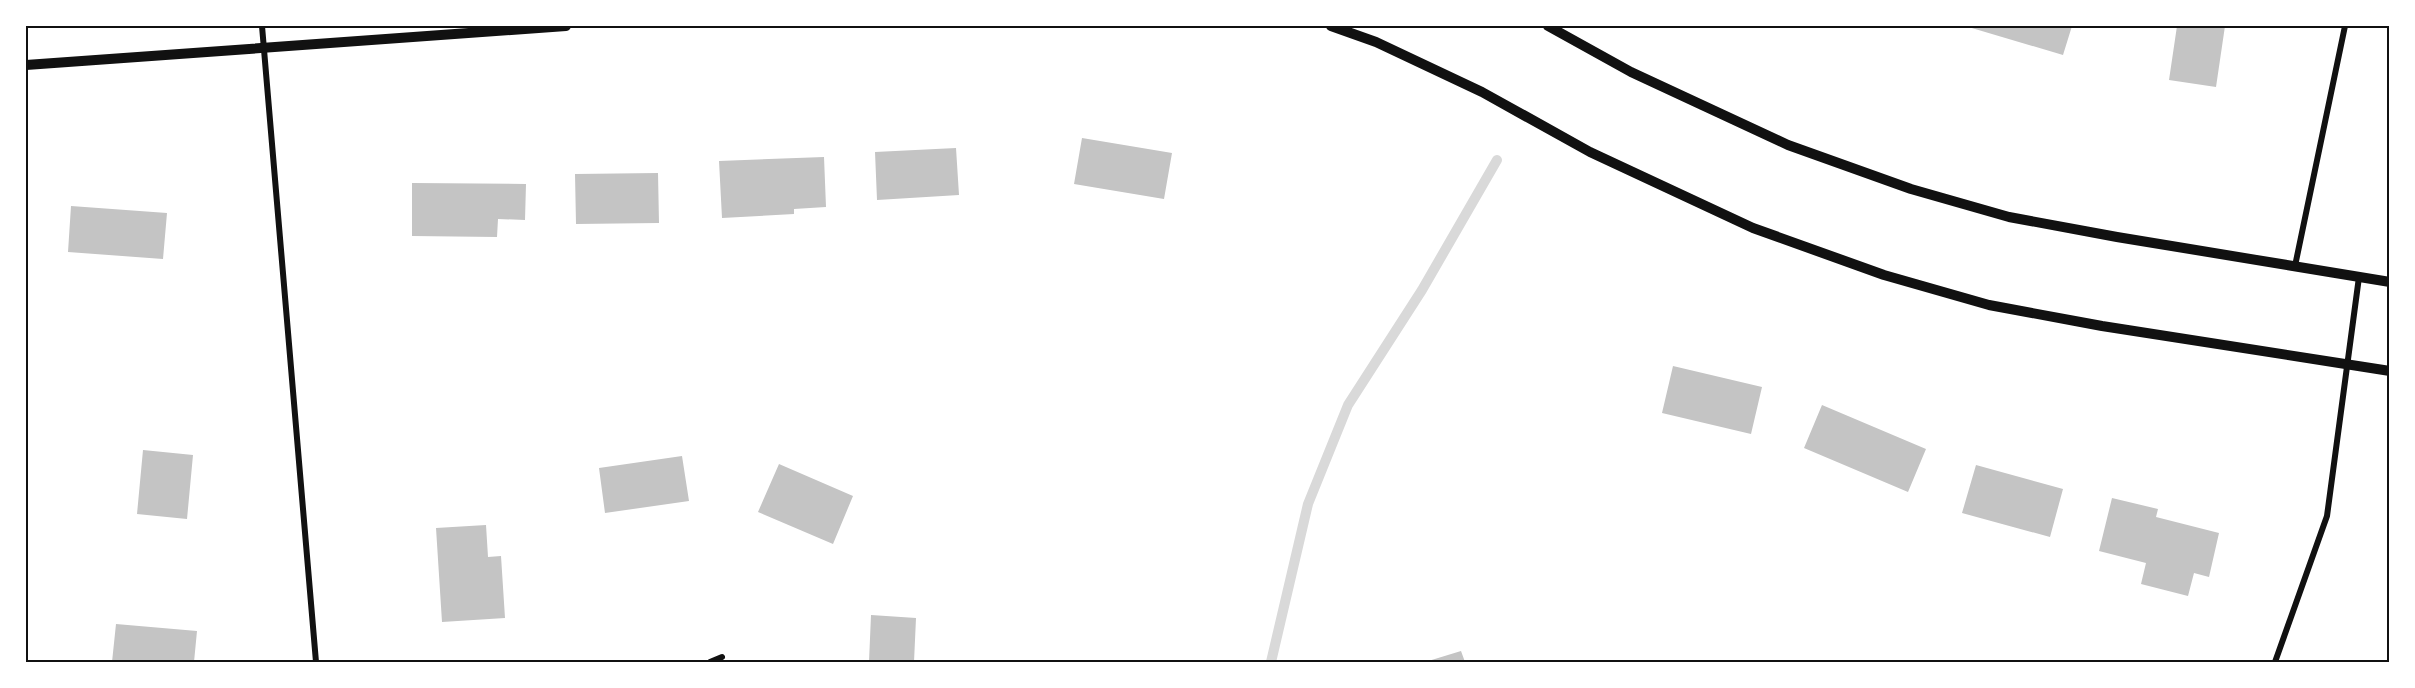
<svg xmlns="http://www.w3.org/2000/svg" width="2415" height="688" font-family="Quicksand,sans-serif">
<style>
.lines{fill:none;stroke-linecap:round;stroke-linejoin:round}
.stream{stroke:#d9d9d9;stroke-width:10}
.building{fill:#c4c4c4}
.minor{stroke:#111;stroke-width:6}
.tertiary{stroke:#111;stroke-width:10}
.neatline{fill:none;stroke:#111;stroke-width:2}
</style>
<rect width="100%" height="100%" fill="#fff"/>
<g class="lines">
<!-- stream -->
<path class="stream" d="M1271,662l37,-158 40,-99 74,-115 75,-130"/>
</g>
<!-- building -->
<path class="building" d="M1965,26h107l-9,29z
M2177,26h48l-9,61 -47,-7z
M1082,138l90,15 -8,46 -90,-15z
M956,148l3,47 -82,5 -2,-48z
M824,157l2,50 -32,2v5l-72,4 -3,-57z
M658,173l1,50 -83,1 -1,-50z
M412,183l114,1 -1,36 -27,-1 -1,18 -85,-1z
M71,206l96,7 -4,46 -95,-7z
M1673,366l89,21 -11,47 -89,-21z
M1822,405l104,44 -18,43 -104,-44z
M143,450l50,5 -6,64 -50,-5z
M682,456l7,45 -84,12 -6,-45z
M779,464l74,32 -20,48 -75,-32z
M1976,465l87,24 -13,48 -88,-24z
M2112,498l46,11 -2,8 63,16 -10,44 -15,-4 -6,23 -47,-12 5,-21 -47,-12z
M486,525l2,32 13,-1 4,62 -63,4 -6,-94z
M871,615l45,3 -2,44h-45z
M116,624l81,7 -3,31h-82z
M1461,651l4,11h-40z"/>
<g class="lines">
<!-- minor -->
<path class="minor" d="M262,26l54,636
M2295,266l50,-240
M710,662l12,-5
M2275,662l52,-146 32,-239"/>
<!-- tertiary -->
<path class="tertiary" d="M1331,26l45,16 106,50 108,60 163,76 131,47 105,30 113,21 288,45
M1548,26l83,46 157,73 123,44 98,28 108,20 273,45
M26,65l540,-39"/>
</g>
<!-- border -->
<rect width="2415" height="688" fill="none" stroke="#ffffff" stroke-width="54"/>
<rect x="27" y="27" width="2361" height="634" class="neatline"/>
</svg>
